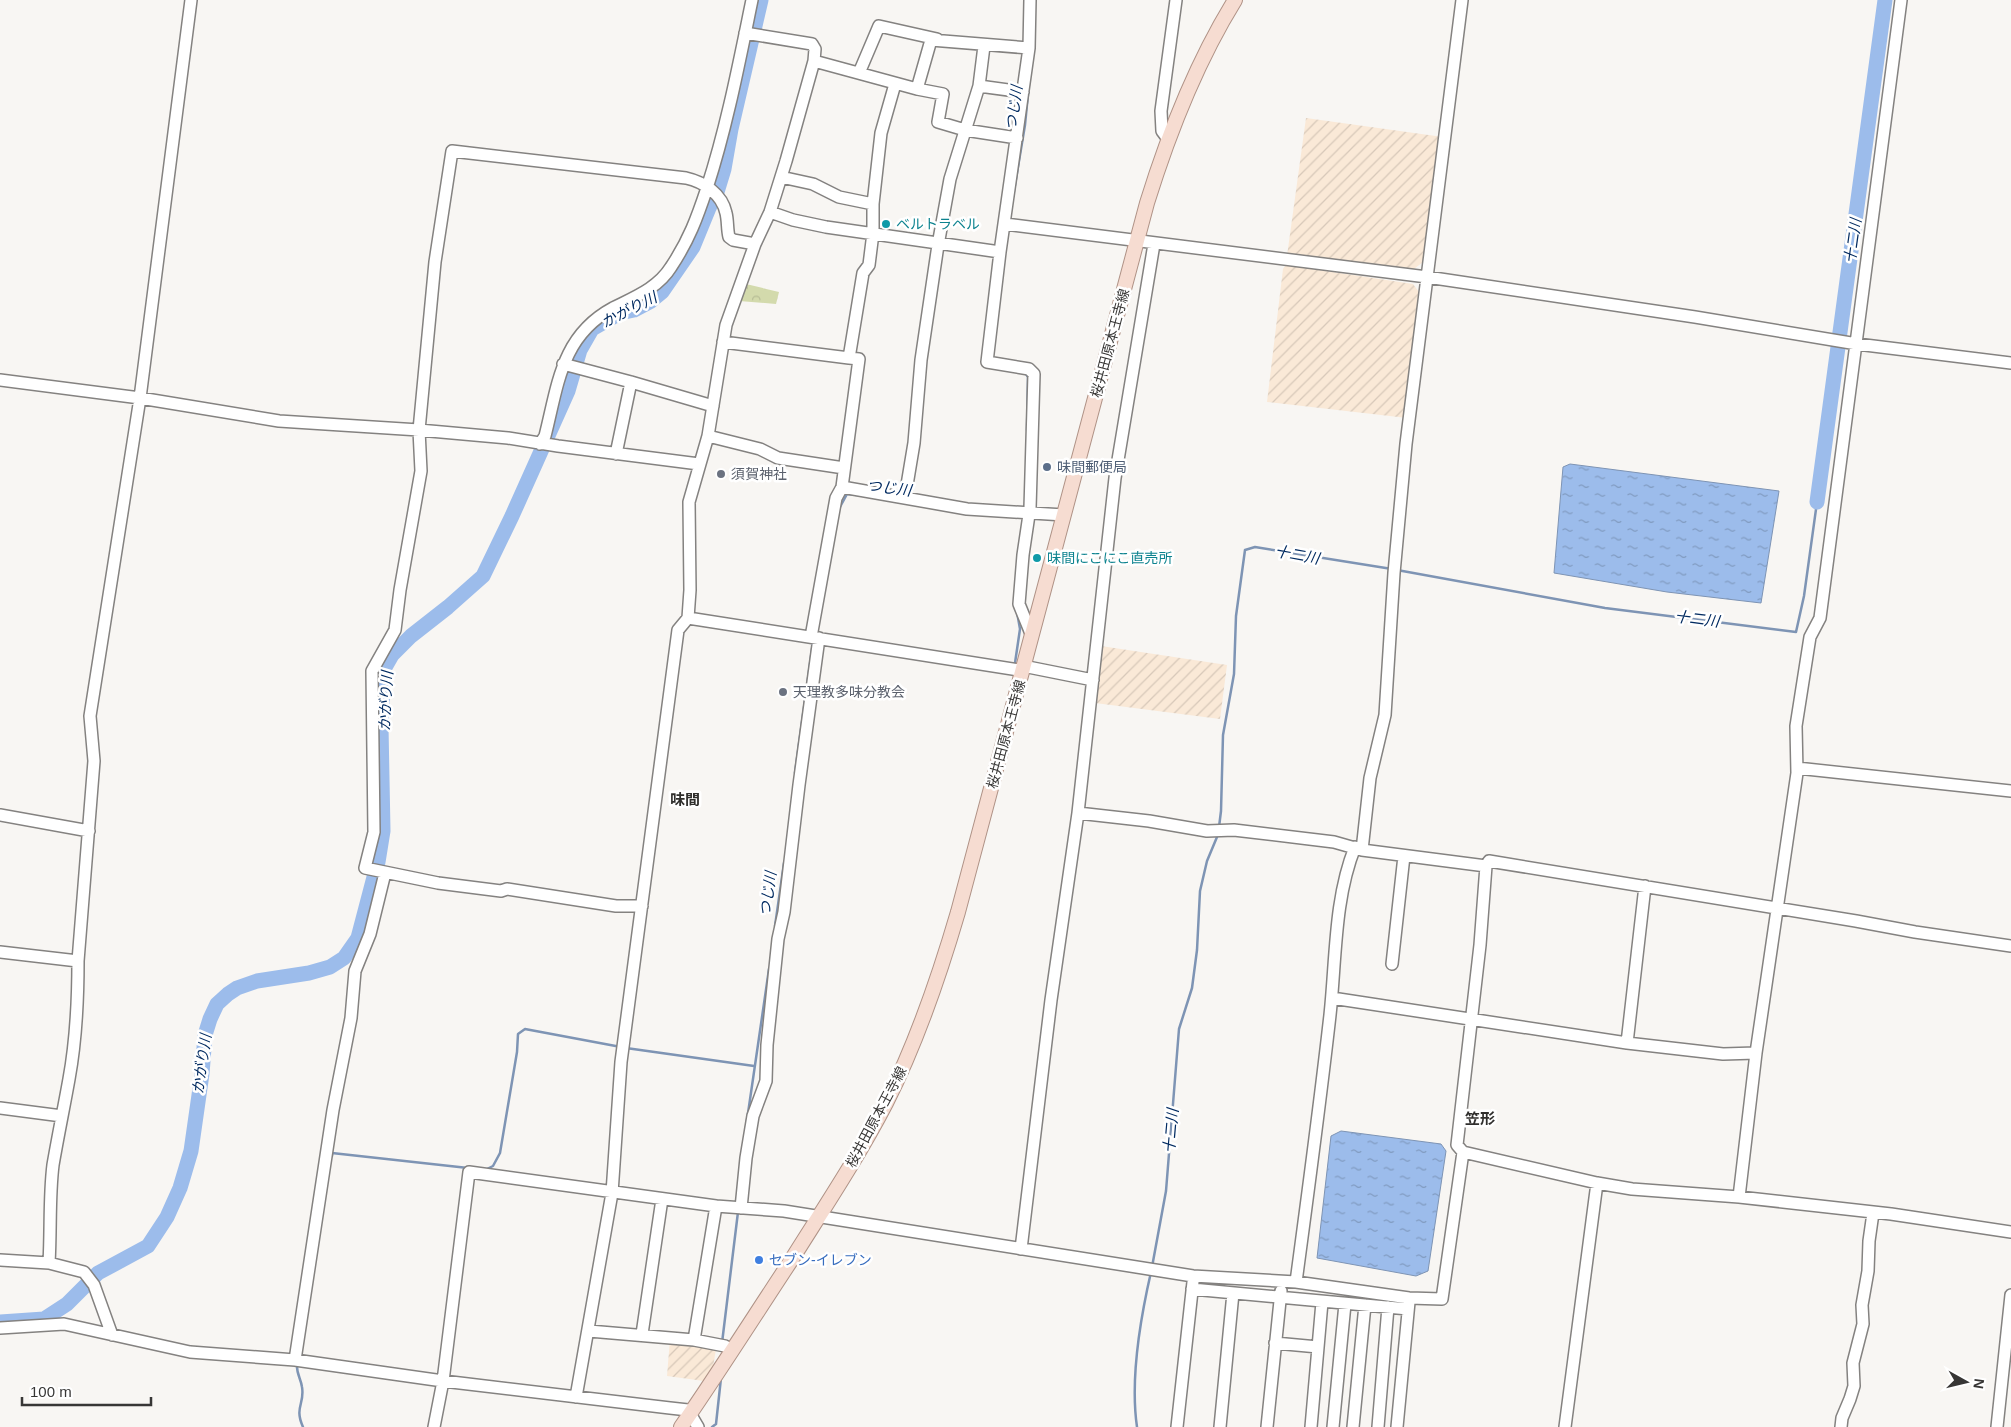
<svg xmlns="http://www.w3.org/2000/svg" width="2011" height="1427" font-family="Arial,'Noto Sans JP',sans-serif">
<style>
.industrial{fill:url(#industrial-furrows)}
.park{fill:url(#park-crowns)}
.water{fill:url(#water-ripples);stroke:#7e94b4}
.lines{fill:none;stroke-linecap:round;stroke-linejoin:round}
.stream{stroke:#7e94b4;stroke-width:2.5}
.river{stroke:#9cbceb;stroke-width:15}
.minor-casing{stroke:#848280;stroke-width:14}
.major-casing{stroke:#af9286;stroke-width:16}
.minor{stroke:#fff;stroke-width:11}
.major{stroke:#f6dcd1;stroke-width:14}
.culture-dot{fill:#0f9aa8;stroke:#fff;stroke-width:2}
.service-dot{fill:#5c6f8a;stroke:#fff;stroke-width:2}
.worship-dot{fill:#6b7280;stroke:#fff;stroke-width:2}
.shop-dot{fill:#3f7fe0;stroke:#fff;stroke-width:2}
.labels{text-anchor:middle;stroke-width:5;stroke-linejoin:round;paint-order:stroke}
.culture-label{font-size:14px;fill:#0d838f;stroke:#fff;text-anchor:start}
.street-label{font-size:14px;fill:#373635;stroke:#fff}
.service-label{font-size:14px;fill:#4e5e75;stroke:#fff;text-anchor:start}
.worship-label{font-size:14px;fill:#5b616d;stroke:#fff;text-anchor:start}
.shop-label{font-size:14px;fill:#366cbe;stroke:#fff;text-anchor:start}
.water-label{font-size:15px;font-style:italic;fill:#022b61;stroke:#fff}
.neighbourhood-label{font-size:15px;font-weight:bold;fill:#302f2d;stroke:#fff}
</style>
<defs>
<pattern id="industrial-furrows" width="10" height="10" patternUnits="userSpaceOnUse" patternTransform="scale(1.25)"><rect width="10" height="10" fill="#fae9d7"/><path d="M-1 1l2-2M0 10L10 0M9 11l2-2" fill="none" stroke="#d7c8b9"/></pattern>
<pattern id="park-crowns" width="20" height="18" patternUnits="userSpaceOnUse" patternTransform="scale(1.25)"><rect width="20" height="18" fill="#d3daac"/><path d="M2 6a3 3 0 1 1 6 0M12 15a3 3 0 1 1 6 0" fill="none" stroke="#b6bc95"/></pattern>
<pattern id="water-ripples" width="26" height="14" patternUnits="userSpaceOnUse" patternTransform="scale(1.25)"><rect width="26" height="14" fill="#9cbceb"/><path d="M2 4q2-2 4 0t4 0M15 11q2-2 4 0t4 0" fill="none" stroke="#809abf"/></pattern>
</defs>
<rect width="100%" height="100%" fill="#f8f6f3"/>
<!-- industrial -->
<path class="industrial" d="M1306,118l137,19 -16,122 -17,13 -123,-16z
M1286,265l127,19 9,12 -15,122 -140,-16 16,-133z
M1101,646l126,19 -7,54 -125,-16z
M670,1339l46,10 -4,24 -8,8 -37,-5z"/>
<!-- park -->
<path class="park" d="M746,284l33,8 -3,12 -37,-3z"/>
<!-- water -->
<path class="water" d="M1570,464l209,27 -18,112 -94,-11 -113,-19 9,-106z
M1341,1131l100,13 5,7 -18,120 -12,5 -99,-18 14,-122z"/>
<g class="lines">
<!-- stream -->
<path class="stream" d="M1013,197l12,-72 4,-41
M1026,374l2,3 -1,53
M840,507l7,-13 10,1
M1397,570l208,38 191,24 8,-36 13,-94
M1015,663l5,-34 -3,-17
M795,773l18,-131
M1219,827l2,-16 2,-76 11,-61 2,-58 9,-66 10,-3 137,22
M775,926l9,-63
M626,1048l128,18
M746,1127l23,-158
M332,1156v-3l136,15
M485,1170l8,-4 7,-13 17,-101 1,-18 7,-5 96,18
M1152,1267l14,-76 13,-162 13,-41 5,-38 3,-59 7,-30 10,-24
M722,1343l16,-131
M297,1364c-1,9 4,15 5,23 3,17 -8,20 1,40
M712,1427l4,-3 5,-46
M1137,1427c-7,-48 3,-107 14,-155"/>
<!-- river -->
<path class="river" d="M1817,502l68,-502
M0,1322l44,-3 23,-15 31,-31 50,-27 19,-29 13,-29 11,-37 11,-77 3,-39 5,-16 7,-15 11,-10 9,-6 20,-7 52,-8 21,-6 14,-9 14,-20 20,-76 5,-31 -2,-105 3,-57 8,-14 19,-19 37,-29 35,-31 29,-60 56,-125 12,-41 12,-21 28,-16 14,-3 17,-9 11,-9 31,-45 16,-39 8,-16 7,-23 7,-40 30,-129"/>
<!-- minor casing -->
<g class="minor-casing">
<path id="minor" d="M1030,0l-1,48 -29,204 -13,110 42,7 5,5 -4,134 -7,47 -4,49 13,32
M814,61l103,28 14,-49 98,8
M859,73l20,-47 58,13
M979,86l44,6
M917,89l26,5 -5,28 27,8 52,8
M1168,139l-6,-8 -1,-20 15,-111
M781,177l32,7 26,13 34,7
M770,212l23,8 33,7 174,25
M1005,224l422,53 268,40 162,27 154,19
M723,342l126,16
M563,364l68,18
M0,380l140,18 139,23 140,9 89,8 50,8 141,18
M708,436l52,13 18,9 66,10
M540,444l5,-8c13,-51 16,-100 68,-128 22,-11 45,-20 58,-41 18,-27 26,-49 36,-79 20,-62 32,-125 45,-188
M616,454l15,-72 82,24
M842,487l125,22 97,6
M905,497l9,-54 7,-83 17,-115 12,-66 29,-93 5,-40
M688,618l331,52 9,-3 65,13
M811,637l25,-139 6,-11 17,-128 -10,-1 14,-85 6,-8 4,-32v-29l8,-71 14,-49
M1797,768l214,23
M1078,813l71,8 58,10 27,-1 100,12 28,8 124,16
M0,815l89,16
M1362,850l8,-72 15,-63 9,-142 12,-129 56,-444
M642,906h-26l-109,-17 -6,2 -63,-8 -73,-15 9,-36 -2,-161 23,-41 5,-40 21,-119 -2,-41 16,-168 17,-111 234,27c18,4 36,16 40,35 2,8 1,16 3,24l4,3 22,4
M2011,946l-96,-14 -59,-11 -367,-60 -3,5 -6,79 -23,200 6,7 134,31 35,6 107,8 152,17 120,18
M0,952l78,9
M1392,964l12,-108
M1332,998l295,45 18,-157
M1627,1043l96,11 33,-1
M0,1108l62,8
M1739,1197l17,-144 41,-280 -1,-47 14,-89 10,-19 81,-618
M741,1208l5,-50 7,-42 13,-35 1,-36 11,-106 6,-27 15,-127 20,-147
M1021,1249l30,-249 27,-187 37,-335 39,-234
M0,1260l49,3 35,9 10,13 18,50
M49,1263c2,-33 0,-66 4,-98 5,-29 11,-58 16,-86 7,-38 9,-80 9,-118l16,-200 -4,-45 50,-318 51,-398
M1296,1282c12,-89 24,-178 34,-267 6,-55 4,-116 25,-168
M1192,1289l216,20
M0,1328l64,-4 126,28 105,8 148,21 227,27 18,2 10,17
M589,1331l105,9 22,-134
M642,1334l20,-135
M694,1340l31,6 7,4
M1275,1343l43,4
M295,1360l38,-250 18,-92 4,-47 15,-37 15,-61
M576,1397l36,-204 9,-131 57,-432 10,-12 2,-28 -1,-88 19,-66 18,-111 29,-81 15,-32 16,-51 28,-100 1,-12 -3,-5 -67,-11
M434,1427l9,-46 26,-209 247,34 68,5 409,65 103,6 113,16 33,1 21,-147
M1177,1427l16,-145
M1220,1427l13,-134
M1267,1427l14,-136
M1311,1427l11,-125
M1333,1427l12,-123
M1353,1427l12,-122
M1378,1427l10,-120
M1397,1427l12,-125
M1565,1427l32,-244
M1841,1427l1,-9 8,-19 4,-13 -1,-23 10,-39 -1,-19 6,-34 1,-30 4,-28
M1997,1427l14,-132"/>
</g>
<!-- major casing -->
<g class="major-casing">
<path id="major" d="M681,1427c38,-55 74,-112 111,-168 32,-51 66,-102 94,-156 31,-61 53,-126 72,-191l189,-709c22,-71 49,-140 88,-203"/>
</g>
<!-- minor -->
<use href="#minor" class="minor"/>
<!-- major -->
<use href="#major" class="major"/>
</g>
<!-- markers -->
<g class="culture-dot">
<circle cx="886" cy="224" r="5"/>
<circle cx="1037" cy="558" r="5"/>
</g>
<circle class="service-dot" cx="1047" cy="467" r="5"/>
<g class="worship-dot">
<circle cx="721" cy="474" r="5"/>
<circle cx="783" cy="692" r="5"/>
</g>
<circle class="shop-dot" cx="759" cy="1260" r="5"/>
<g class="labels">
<!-- culture labels -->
<g class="culture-label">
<text x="896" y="229">ベルトラベル</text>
<text x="1047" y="563">味間にこにこ直売所</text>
</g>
<!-- street labels -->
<g class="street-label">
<text transform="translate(1110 343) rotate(-75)" y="5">桜井田原本王寺線</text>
<text transform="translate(1006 734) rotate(-75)" y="5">桜井田原本王寺線</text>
<text transform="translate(876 1117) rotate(-62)" y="5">桜井田原本王寺線</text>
</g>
<!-- service labels -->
<g class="service-label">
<text x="1057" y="472">味間郵便局</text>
</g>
<!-- worship labels -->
<g class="worship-label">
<text x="731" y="479">須賀神社</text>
<text x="793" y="697">天理教多味分教会</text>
</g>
<!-- shop labels -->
<g class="shop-label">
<text x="769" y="1265">セブン-イレブン</text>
</g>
<!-- water labels -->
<g class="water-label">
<text transform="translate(1014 108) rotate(-82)" y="5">つじ川</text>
<text transform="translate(1853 241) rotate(-82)" y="5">十二川</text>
<text transform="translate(629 310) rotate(-27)" y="5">かがり川</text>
<text transform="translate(889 488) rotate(7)" y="5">つじ川</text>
<text transform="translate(1297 555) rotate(10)" y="5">十二川</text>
<text transform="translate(1697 619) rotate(7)" y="5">十二川</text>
<text transform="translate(386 701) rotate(-87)" y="5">かがり川</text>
<text transform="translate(768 894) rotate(-82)" y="5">つじ川</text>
<text transform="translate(202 1064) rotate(-82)" y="5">かがり川</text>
<text transform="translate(1171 1131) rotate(-85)" y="5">十二川</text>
</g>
<!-- neighbourhood labels -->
<g class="neighbourhood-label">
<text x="685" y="805">味間</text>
<text x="1480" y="1124">笠形</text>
</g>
</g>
<!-- north arrow -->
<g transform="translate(1966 1382) rotate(98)" stroke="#ffffff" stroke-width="4" paint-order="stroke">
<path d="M0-4L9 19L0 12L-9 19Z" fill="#373635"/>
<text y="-8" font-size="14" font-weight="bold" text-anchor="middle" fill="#373635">N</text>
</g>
<!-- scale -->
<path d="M22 1397v8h129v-8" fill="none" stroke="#373635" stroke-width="2.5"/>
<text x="30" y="1397" font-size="15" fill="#373635" stroke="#ffffff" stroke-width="4" paint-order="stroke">100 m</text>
</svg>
